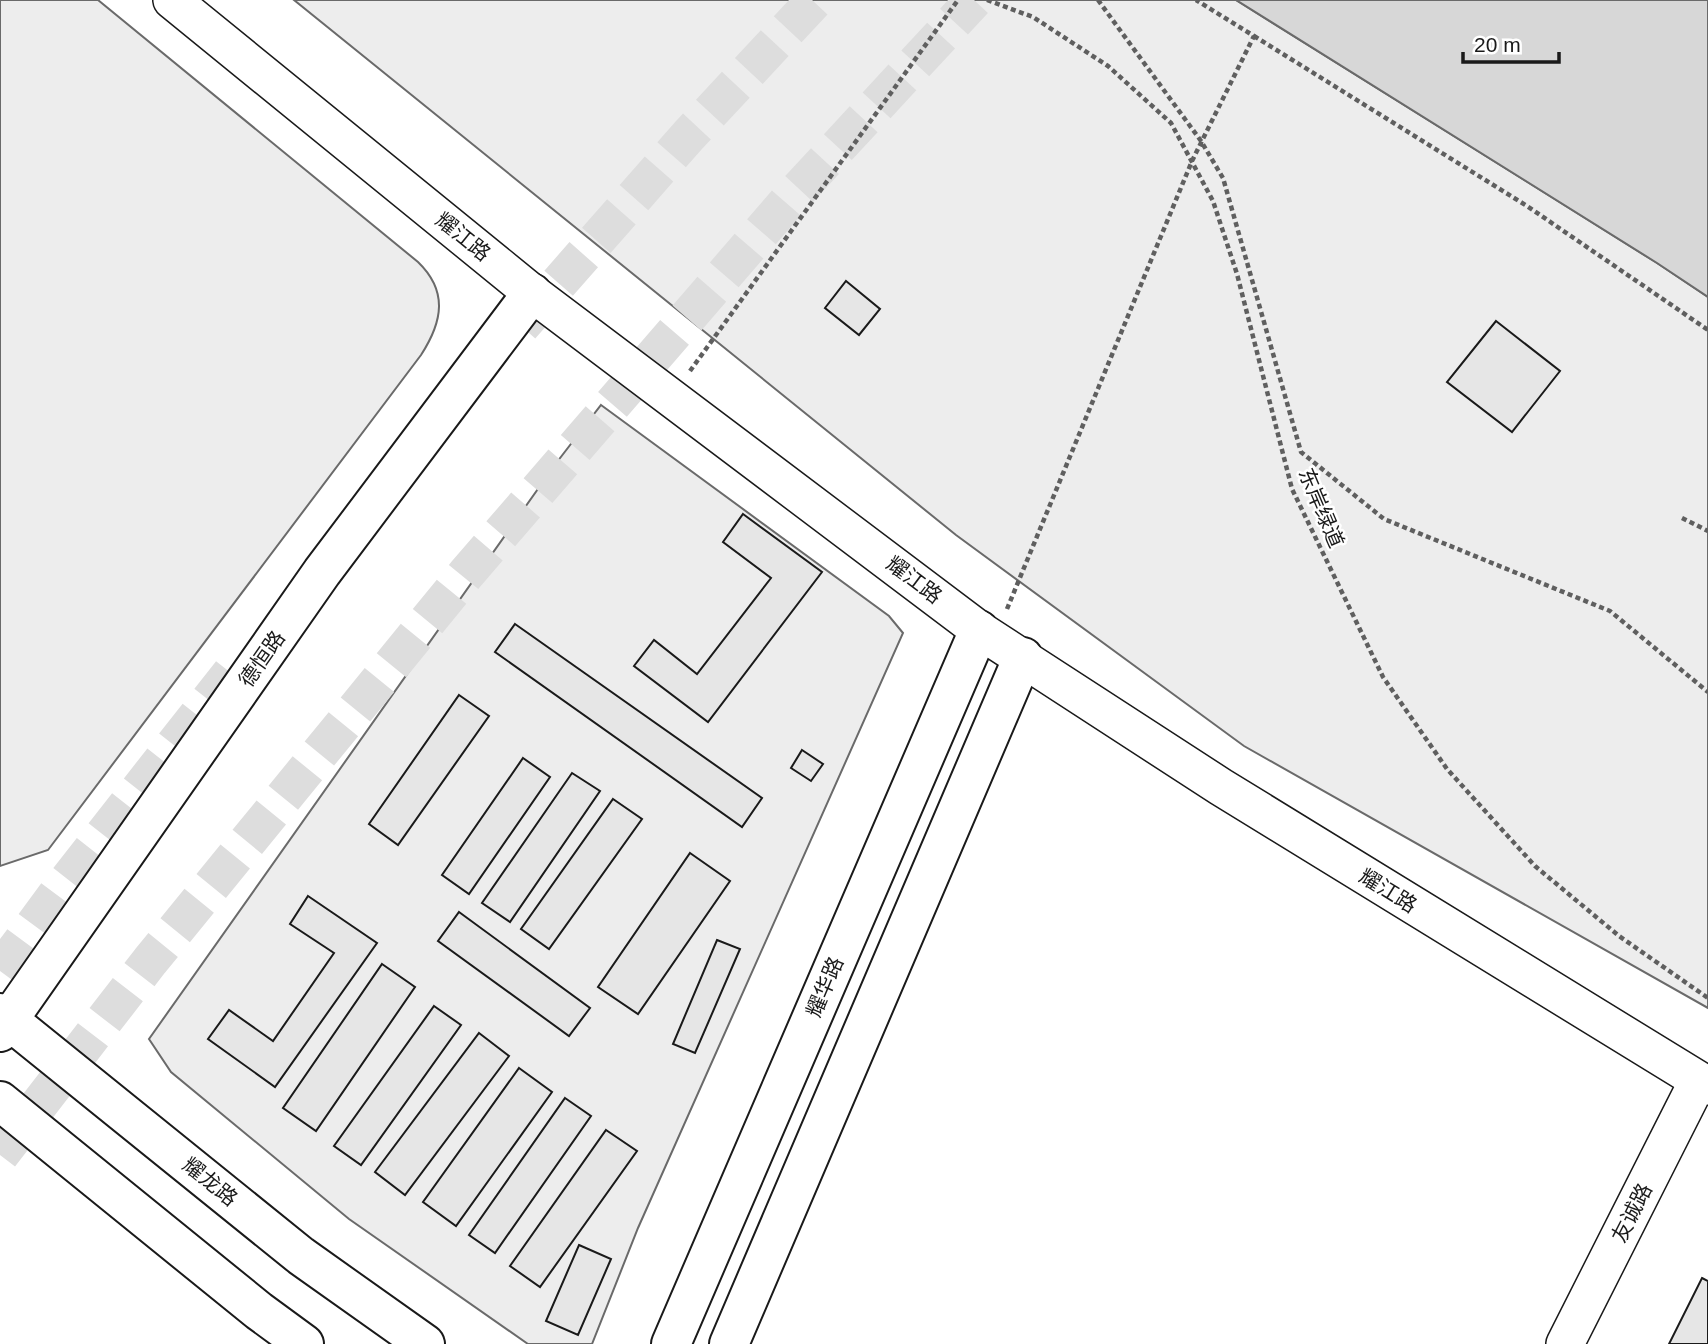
<svg xmlns="http://www.w3.org/2000/svg" width="1708" height="1344" font-family="Helvetica,'Noto Sans SC',sans-serif">
<style>
.green{fill:#ededed;stroke:#6a6a6a;stroke-width:2}
.water{fill:#d7d7d7;stroke:#6a6a6a;stroke-width:2}
.building{fill:#e6e6e6;stroke:#1a1a1a;stroke-width:2}
.lines{fill:none;stroke-linecap:round;stroke-linejoin:round}
.major-tunnel{stroke:#ddd;stroke-width:38;stroke-dasharray:38 19;stroke-linecap:butt}
.minor-casing{stroke:#1a1a1a;stroke-width:40}
.major-casing{stroke:#1a1a1a;stroke-width:42}
.path{stroke:#5f5f5f;stroke-width:4.5;stroke-dasharray:5 3.5;stroke-linecap:butt}
.minor{stroke:#fff;stroke-width:37}
.major{stroke:#fff;stroke-width:38}
.labels{text-anchor:middle;stroke-width:5;stroke-linejoin:round;paint-order:stroke}
.street-label{font-size:21px;fill:#1a1a1a;stroke:#fff}
</style>
<rect width="100%" height="100%" fill="#fff"/>
<!-- green -->
<path class="green" d="M0,0h98l320,262c30,29 25,59 3,93l-373,495 -48,16z
M294,0h942l421,263 51,34v711l-464,-262 -288,-211z
M601,405l288,211 14,17 -265,595 -46,116h-64l-179,-125 -178,-147 -22,-33 408,-577z"/>
<!-- water -->
<path class="water" d="M1236,0h472v297l-51,-34z"/>
<!-- building -->
<path class="building" d="M846,281l34,28 -21,26 -34,-27z
M1496,321l64,50 -48,61 -65,-50z
M743,514l79,58 -114,150 -74,-56 20,-26 43,34 74,-96 -48,-36z
M515,624l247,174 -20,29 -247,-175z
M459,695l30,21 -91,129 -29,-21z
M802,750l21,14 -12,17 -20,-13z
M523,758l27,19 -81,117 -27,-19z
M572,773l28,18 -90,131 -28,-19z
M613,799l29,20 -93,130 -28,-20z
M690,853l40,28 -92,133 -40,-27z
M308,896l69,47 -102,144 -67,-48 21,-29 44,31 61,-88 -44,-29z
M459,912l131,96 -21,28 -131,-95z
M717,940l23,9 -45,104 -22,-9z
M382,964l33,23 -99,144 -33,-23z
M434,1006l27,19 -100,140 -27,-19z
M479,1033l30,23 -104,139 -30,-23z
M519,1068l33,24 -96,134 -33,-24z
M565,1098l26,18 -96,137 -26,-18z
M606,1130l31,21 -97,136 -30,-21z
M579,1245l32,14 -33,76 -32,-14z
M1702,1278l6,3v63h-39z"/>
<g class="lines">
<!-- major-tunnel -->
<path class="major-tunnel" d="M521,326l168,-191 126,-135
M0,971l57,-77 174,-221
M0,1155l150,-194 316,-387 322,-373 186,-201"/>
<!-- minor casing -->
<g class="minor-casing">
<path id="minor" d="M172,0l360,293 447,337 242,157 487,299
M1565,1344l133,-263"/>
</g>
<!-- major casing -->
<g class="major-casing">
<path id="major" d="M0,1013l301,243 124,88
M0,1032l322,-460 210,-279
M0,1101l259,210 45,33
M671,1344l308,-714
M729,1344l294,-687"/>
</g>
<!-- path -->
<path class="path" d="M987,0l46,17 75,49 63,57 42,78 24,73 55,215 91,188 64,92 88,97 84,70 89,62
M1098,0l103,141 22,37 78,274 83,67 226,92 98,81
M1254,36l273,170 181,124
M690,371l268,-371
M1682,518l26,13
M1007,609l185,-448 62,-125 -58,-36"/>
<!-- minor -->
<use href="#minor" class="minor"/>
<!-- major -->
<use href="#major" class="major"/>
</g>
<g class="labels">
<!-- street labels -->
<g class="street-label">
<text transform="translate(463 237) rotate(39)" y="7">耀江路</text>
<text transform="translate(1321 508) rotate(67)" y="7">东岸绿道</text>
<text transform="translate(914 580) rotate(37)" y="7">耀江路</text>
<text transform="translate(262 659) rotate(-55)" y="7">德恒路</text>
<text transform="translate(1388 891) rotate(32)" y="7">耀江路</text>
<text transform="translate(825 987) rotate(-67)" y="7">耀华路</text>
<text transform="translate(210 1182) rotate(39)" y="7">耀龙路</text>
<text transform="translate(1632 1213) rotate(-63)" y="7">友诚路</text>
</g>
</g>
<!-- scale -->
<path d="M1463 52v10h96v-10" fill="none" stroke="#1a1a1a" stroke-width="3.5"/>
<text x="1474" y="52" font-size="21" fill="#1a1a1a" stroke="#ffffff" stroke-width="5" paint-order="stroke">20 m</text>
</svg>
